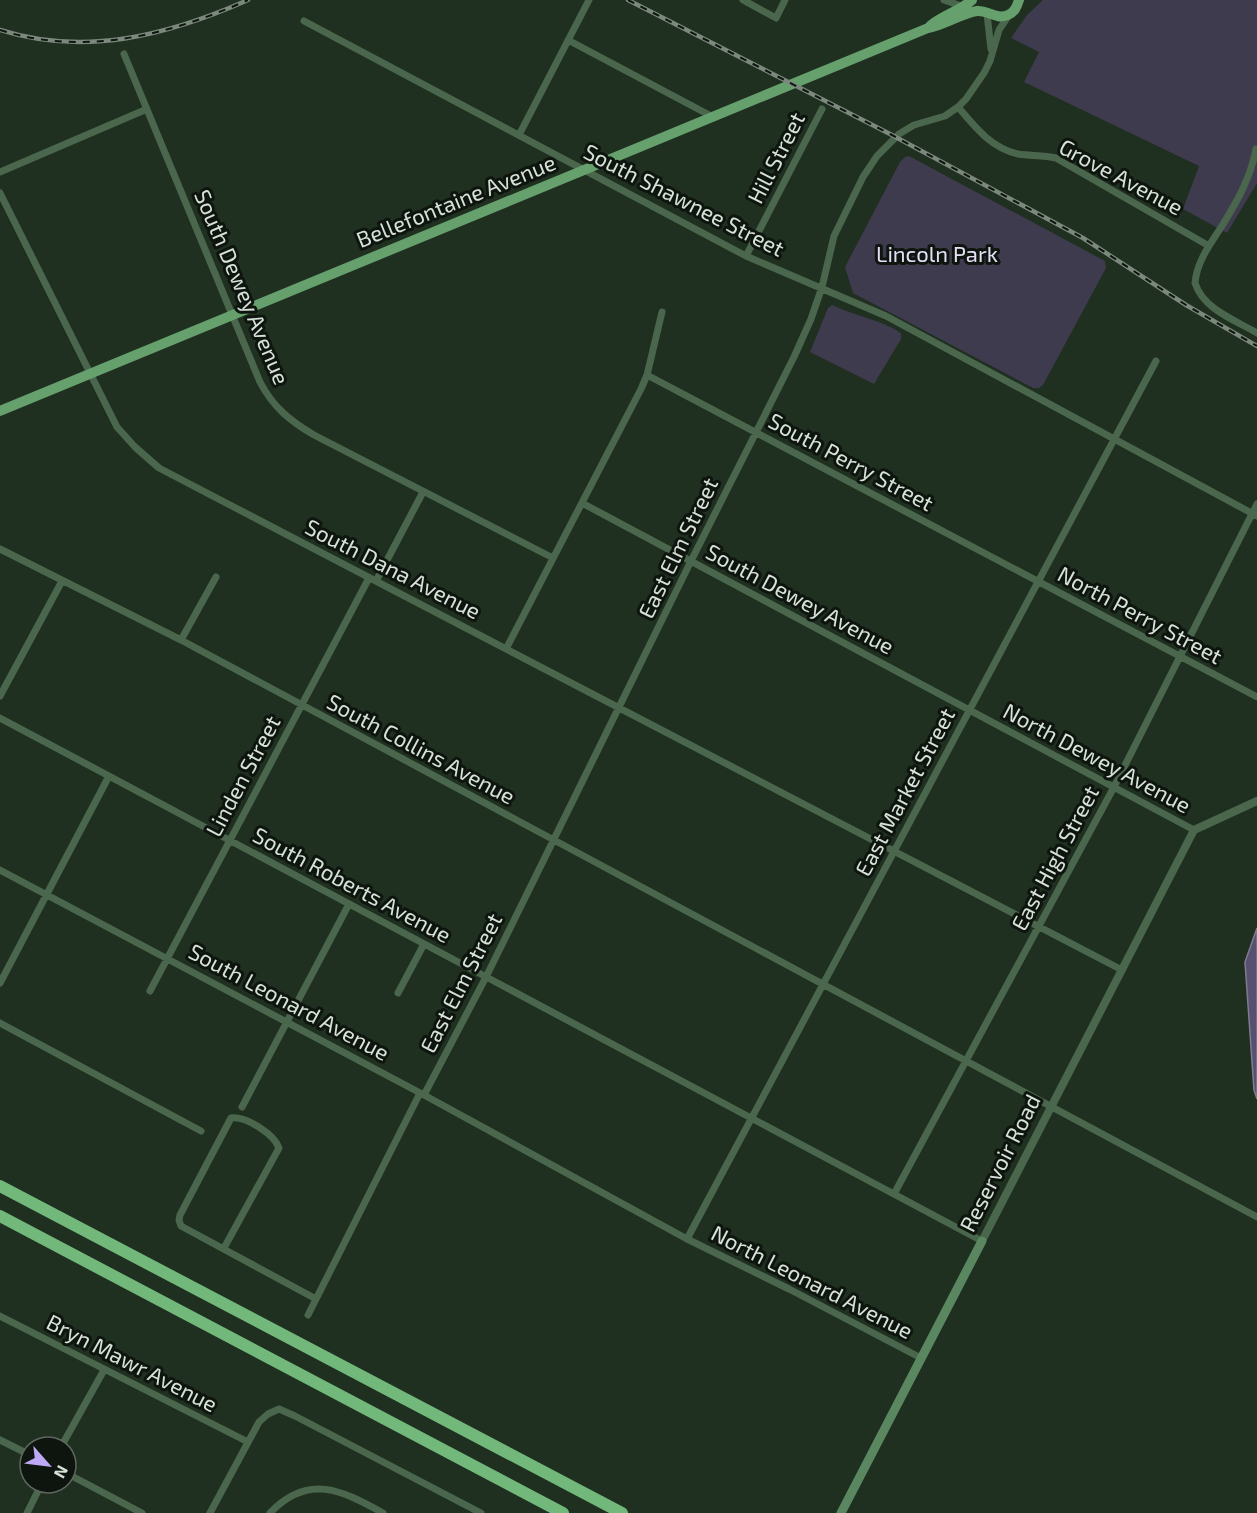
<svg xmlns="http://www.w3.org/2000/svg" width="1257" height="1513" font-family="'Exo 2',sans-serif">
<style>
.green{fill:#3f3b4e}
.water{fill:#585071;stroke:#7e7c90;stroke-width:1.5}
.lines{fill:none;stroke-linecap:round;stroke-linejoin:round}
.minor{stroke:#4a664d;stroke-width:7}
.tertiary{stroke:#4a664d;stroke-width:8}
.secondary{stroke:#5a875f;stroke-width:9}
.primary{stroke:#66a06d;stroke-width:10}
.motorway{stroke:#71b87a;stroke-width:12}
.rail-casing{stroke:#7b887c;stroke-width:4.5}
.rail{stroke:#0e150e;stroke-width:2;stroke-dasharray:7;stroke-linecap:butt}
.labels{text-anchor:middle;stroke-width:6;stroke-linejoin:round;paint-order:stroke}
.street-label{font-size:22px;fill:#d7e2d8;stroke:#0e150e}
.park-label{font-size:22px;fill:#e4dff7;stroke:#0e150e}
</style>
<rect width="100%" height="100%" fill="#1f2f20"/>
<!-- green -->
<path class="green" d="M1043,0h214v183l-30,50 -44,-24 16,-43 -175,-84 15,-30 -28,-14 16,-23z
M909,156l196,105 1,7 -63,117 -4,3h-6l-180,-95 -8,-26 55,-105 5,-5z
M832,305c22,11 48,14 69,28v6l-27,45 -64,-32 18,-44z"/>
<!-- water -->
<path class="water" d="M1257,928v171l-3,-9 -9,-128z"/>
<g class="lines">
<!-- minor -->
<path class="minor" d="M743,0l33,18 9,-18
M944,0l20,7
M987,14l4,35
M304,21l442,235 140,60 371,200
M568,40l145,77
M124,54l136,328c13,25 30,39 54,53l239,123
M958,107c17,20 33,41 60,47 12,2 25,1 38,4l153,88
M519,135l70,-135
M1256,149c-5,27 -17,49 -31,72 -12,20 -28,38 -30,62 8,26 40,37 62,50
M0,172l147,-63
M0,193l117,234 18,20 24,21 963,502
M746,256l76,-147
M647,375l610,322
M582,503l612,327
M0,549l181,91 1076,577
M376,581l47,-89
M181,640l35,-63
M506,649l135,-260 6,-14 15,-63
M0,696l62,-115
M0,718l982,523
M0,870l424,225 263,144 102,50 132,69
M0,983l109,-207
M150,991l219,-413
M398,993l26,-49
M0,1023l201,108
M424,1095l62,-118 205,-416 103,-204 17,-38 11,-32 12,-51 29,-59 14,-21 22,-22 15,-9 31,-9 13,-9 8,-8 18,-26 6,-12 9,-31 10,-15
M242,1107l107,-203
M894,1194l220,-407 143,-283
M687,1239l469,-878
M224,1248l55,-100c-5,-14 -33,-32 -48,-30l-51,97 -1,5 2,6 135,73
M308,1315l112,-222
M0,1316l248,126
M0,1440l30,15
M61,1447l43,-77
M66,1473l76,40
M27,1513l15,-30
M210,1513l49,-91 9,-8 11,-5 16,7 186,97
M270,1513c38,-40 72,-23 113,0"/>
<!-- tertiary -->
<path class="tertiary" d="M982,1241l212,-411 63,-29"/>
<!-- secondary -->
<path class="secondary" d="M841,1513l141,-272"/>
<!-- primary -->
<path class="primary" d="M930,26c13,-11 30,-15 42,-26
M0,411l928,-383c17,-3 34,-15 49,-17 11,-1 19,9 31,4 7,-3 9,-9 11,-15"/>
<!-- motorway -->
<path class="motorway" d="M0,1186l622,327
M0,1216l563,297"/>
<!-- rail casing -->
<g class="rail-casing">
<path id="rail" d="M628,0l262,134 193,104 103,67 71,41
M0,30c85,27 169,5 248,-30"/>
</g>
<!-- rail -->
<use href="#rail" class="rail"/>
</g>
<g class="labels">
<!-- street labels -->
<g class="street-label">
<text transform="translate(776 158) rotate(-63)" y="8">Hill Street</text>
<text transform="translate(1121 177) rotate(28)" y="8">Grove Avenue</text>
<text transform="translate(684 200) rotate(27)" y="8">South Shawnee Street</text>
<text transform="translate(456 201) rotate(-22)" y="8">Bellefontaine Avenue</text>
<text transform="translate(242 287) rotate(67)" y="8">South Dewey Avenue</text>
<text transform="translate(851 462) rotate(28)" y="8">South Perry Street</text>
<text transform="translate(678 548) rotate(-64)" y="8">East Elm Street</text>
<text transform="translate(393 569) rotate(27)" y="8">South Dana Avenue</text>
<text transform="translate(800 599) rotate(28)" y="8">South Dewey Avenue</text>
<text transform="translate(1140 615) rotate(28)" y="8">North Perry Street</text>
<text transform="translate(421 749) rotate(28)" y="8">South Collins Avenue</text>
<text transform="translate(1097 758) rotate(28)" y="8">North Dewey Avenue</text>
<text transform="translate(243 776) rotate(-62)" y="8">Linden Street</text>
<text transform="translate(905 792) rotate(-62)" y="8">East Market Street</text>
<text transform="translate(1055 858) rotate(-62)" y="8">East High Street</text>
<text transform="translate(352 885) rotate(28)" y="8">South Roberts Avenue</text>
<text transform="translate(461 983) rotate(-63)" y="8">East Elm Street</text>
<text transform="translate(289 1002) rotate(28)" y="8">South Leonard Avenue</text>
<text transform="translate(1000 1163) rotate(-63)" y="8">Reservoir Road</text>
<text transform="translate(812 1282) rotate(27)" y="8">North Leonard Avenue</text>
<text transform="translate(132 1363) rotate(27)" y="8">Bryn Mawr Avenue</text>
</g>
<!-- park labels -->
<g class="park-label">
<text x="937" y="262">Lincoln Park</text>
</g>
</g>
<!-- north arrow -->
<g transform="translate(48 1465) rotate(118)"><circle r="28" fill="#0e150e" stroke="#5e675f" stroke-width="1.5"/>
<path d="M0-4.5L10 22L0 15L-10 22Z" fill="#bda9f5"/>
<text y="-9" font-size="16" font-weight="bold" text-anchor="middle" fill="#d7e2d8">N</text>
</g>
</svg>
